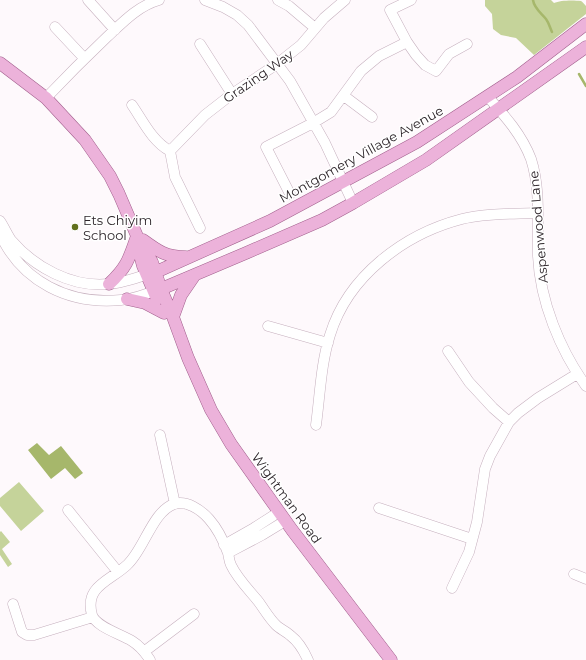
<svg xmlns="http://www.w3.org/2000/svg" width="586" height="660" font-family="Montserrat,sans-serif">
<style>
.green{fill:#c5d39a}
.water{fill:#a6b76b}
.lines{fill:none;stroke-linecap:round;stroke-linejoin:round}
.stream{stroke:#a6b76b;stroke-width:2.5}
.minor-casing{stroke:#c6b0be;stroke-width:11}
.major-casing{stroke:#a2608d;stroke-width:13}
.minor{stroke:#fff;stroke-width:10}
.major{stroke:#ecb2da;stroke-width:12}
.poi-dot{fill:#62711e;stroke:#fff;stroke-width:1.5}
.labels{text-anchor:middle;stroke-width:3;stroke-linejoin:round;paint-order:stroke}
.street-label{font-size:13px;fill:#2e262b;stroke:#fff}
.poi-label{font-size:13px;fill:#2e262b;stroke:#fff;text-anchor:start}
</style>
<rect width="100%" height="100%" fill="#fef9fc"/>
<!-- green -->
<path class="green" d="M485,0h66l3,3c6,-3 20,-3 27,-2 2,1 3,3 5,5v8l-52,41 -18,-17 -15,-3 -8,-6 -1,-15 -7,-8z
M19,482l25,29 -23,20 -21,-25v-8z
M1,531l9,11 -8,7 10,15 -4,3 -8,-12v-23z"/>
<!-- water -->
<path class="water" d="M37,443l12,12 12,-9 22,27 -8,6 -10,-11 -14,11 -23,-29z"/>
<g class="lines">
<!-- stream -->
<path class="stream" d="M533,0c1,8 8,13 13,19 3,4 4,9 6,13
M579,74l7,12"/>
<!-- minor casing -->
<g class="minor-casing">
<path id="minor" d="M88,0l27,30
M205,0l18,7 14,8 11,10 42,56 35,62 28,60
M278,0l11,6 26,22
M411,0l-21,10 17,32 9,13 9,10 11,6 13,-17 18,-10
M55,27l29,31
M200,44l32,50
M344,96l28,21
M488,97c17,19 34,38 43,62 10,31 6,65 7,97 2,45 22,94 48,130
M46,98c20,-21 40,-41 61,-61 16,-15 31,-31 52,-37
M132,105c11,16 20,36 38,46
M170,151l35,-36 27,-21 45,-30 24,-19 23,-27 21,-18
M170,151l5,26 25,51
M290,194l-24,-47 47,-24 18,-11 30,-41 18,-15 28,-14
M0,221c4,6 7,13 11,19 23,27 61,48 98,44 15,-1 30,-7 45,-12
M0,234c22,48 69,71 121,66 13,-1 26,-6 38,-11
M268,326l60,17
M448,351l21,31 24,26 16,14
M316,425c4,-30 5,-62 14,-90 18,-59 74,-101 132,-116 24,-6 51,-5 75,-6
M160,435l15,69
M379,508l93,31
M68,510l50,62
M224,545l30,-17 25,-16
M228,553l34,-18 23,-14
M574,574l12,5
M452,588l17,-36 8,-30 8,-53 5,-13 19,-34 9,-9 20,-15 39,-24
M13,604l9,28 5,3h7l59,-18
M145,651l49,-37
M150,660c-5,-8 -10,-14 -18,-19 -11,-7 -36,-14 -40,-26 -8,-29 18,-34 35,-50 17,-15 25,-53 47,-61 13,-4 27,6 35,15 8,9 15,23 19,34 1,4 1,8 3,12 6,13 18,25 27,36 6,8 11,17 18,24 4,4 11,7 15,11 8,6 13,15 17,24"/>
</g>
<!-- major casing -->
<g class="major-casing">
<path id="major" d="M0,63l46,35 39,42 25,36 9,18 18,42 15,26 9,27 12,28 15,41 23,52 20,34 61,86 99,130
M143,240c15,11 23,17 43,17
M142,245l-2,10 3,11 14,33
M156,272l114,-51 147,-79 100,-65 69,-53
M109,284c18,-17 20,-25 28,-48
M161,289l85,-36 76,-33 31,-17 73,-43 160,-113
M127,299l18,4 19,10
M173,317l8,-22 13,-19"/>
</g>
<!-- minor -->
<use href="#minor" class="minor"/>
<!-- major -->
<use href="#major" class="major"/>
</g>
<!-- markers -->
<circle class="poi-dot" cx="75" cy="227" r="4"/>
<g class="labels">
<!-- street labels -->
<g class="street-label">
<text transform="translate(258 76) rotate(-35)" y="5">Grazing Way</text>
<text transform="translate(361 154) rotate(-29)" y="5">Montgomery Village Avenue</text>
<text transform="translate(538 227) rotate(-95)" y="5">Aspenwood Lane</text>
<text transform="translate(287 498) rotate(54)" y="5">Wightman Road</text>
</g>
<!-- poi labels -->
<g class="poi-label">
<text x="83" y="225">Ets Chiyim<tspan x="83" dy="15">School</tspan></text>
</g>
</g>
</svg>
